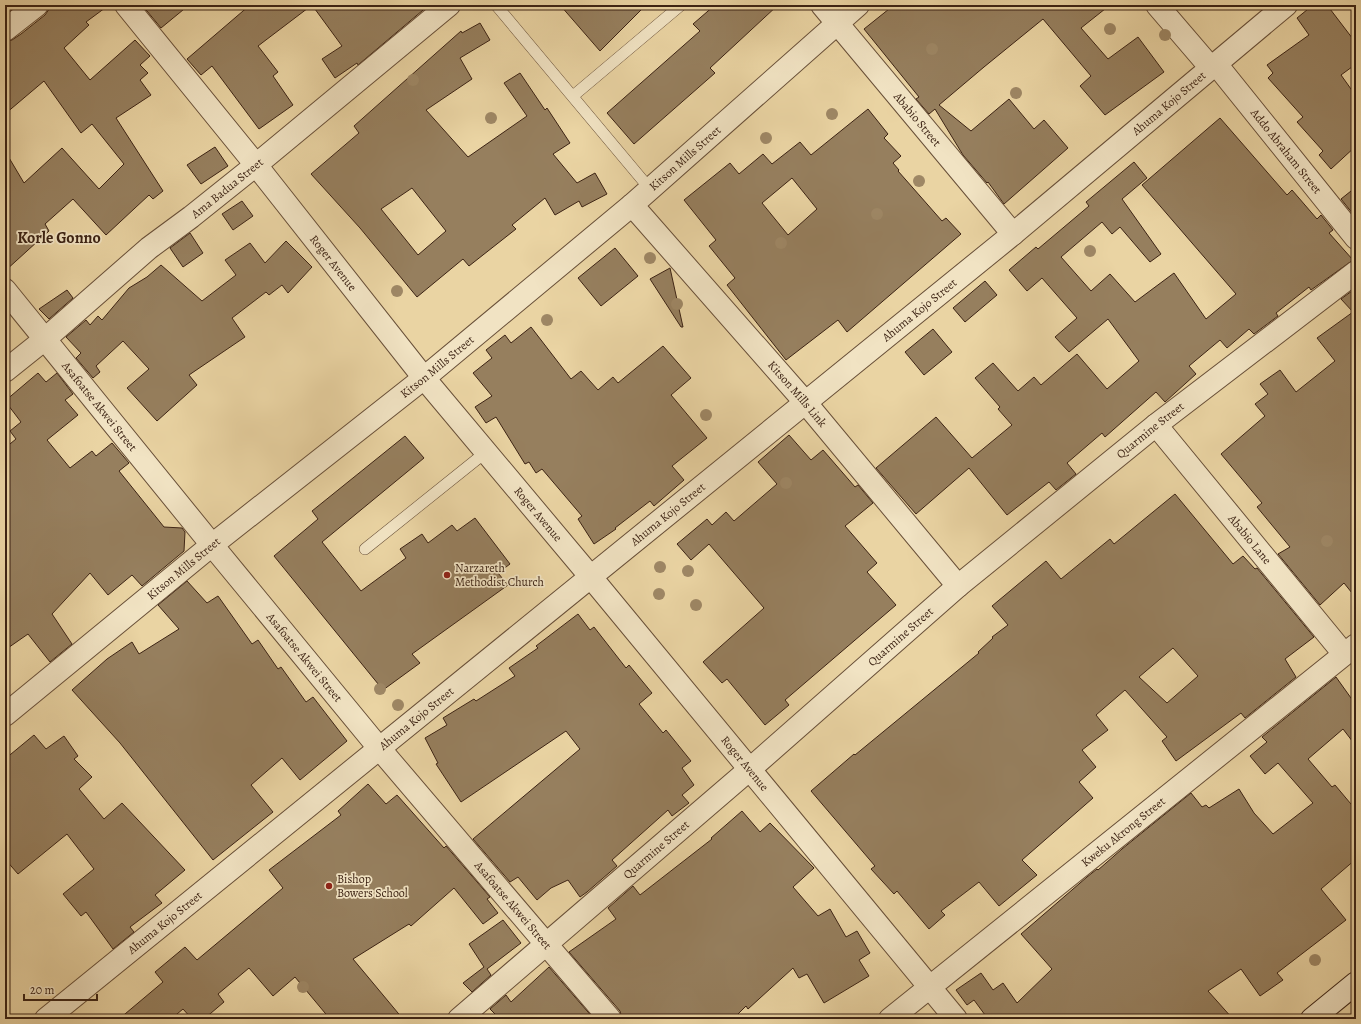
<svg xmlns="http://www.w3.org/2000/svg" width="1361" height="1024" font-family="Alegreya,serif">
<style>
.building{fill:#967f5e;stroke:#3c2314;fill-rule:evenodd}
.lines{fill:none;stroke-linecap:round;stroke-linejoin:round}
.service-casing{stroke:#684f38;stroke-width:12}
.minor-casing{stroke:#684f38;stroke-width:24}
.secondary-casing{stroke:#3c2314;stroke-width:24}
.service{stroke:#f1e3c3;stroke-width:11}
.minor{stroke:#f1e3c3;stroke-width:22}
.secondary{stroke:#f1e3c3;stroke-width:22}
.tree{fill:#9e8765}
.poi-dot{fill:#8f2418;stroke:#f1e3c3;stroke-width:1.5}
.labels{text-anchor:middle;stroke-width:3.5;stroke-linejoin:round;paint-order:stroke}
.street-label{font-size:12px;fill:#3c2314;stroke:#f1e3c3}
.poi-label{font-size:12px;fill:#3c2314;stroke:#f1e3c3;text-anchor:start}
.district-label{font-size:16px;font-weight:bold;fill:#3c2314;stroke:#f1e3c3}
</style>
<rect width="100%" height="100%" fill="#ead4a3"/>
<filter id="stains"><feTurbulence type="fractalNoise" baseFrequency=".005" numOctaves="4"/><feColorMatrix values="0 0 0 0 .2 0 0 0 0 .09 0 0 0 0 .02 0 0 0 .5 -.17"/></filter>
<radialGradient id="worn" r=".72"><stop offset=".6" stop-color="#630" stop-opacity="0"/><stop offset="1" stop-color="#630" stop-opacity=".3"/></radialGradient>
<!-- building -->
<path class="building" d="M52,5h57l-23,17 3,3 -25,23 26,32 45,-40 15,16 -10,9 8,8 -8,7 11,15 -35,23 47,73 -10,8 -4,-4 -43,40 -33,-36 -28,25 4,7 -44,40v-120l19,32 38,-35 37,41 25,-25 -32,-40 -11,9 -37,-52 -39,33v-72l7,-2 9,-6 24,-19z
M142,5h47l-28,23z
M250,5h179l-71,60 -1,-2 -22,15 -13,-19 20,-13 -30,-41 -54,41 20,26 -5,4 20,29 -34,24 -47,-63 -11,9 -14,-16z
M560,5h86l-46,46z
M715,5h63l-68,63 5,5 -81,71 -27,-31 93,-82 -7,-7z
M894,5h216l-29,23 27,31 30,-22 26,35 -59,43 -25,-29 11,-10 -48,-57 -59,48 -45,38 32,26 38,-32 25,30 10,-9 24,28 -64,56 -16,-22 -1,1 -24,-28 -28,-46 -6,5 -13,-15 3,-2 -55,-68z
M1313,5h14l29,38v21l-15,11 15,21v50l-25,23 -12,-14 4,-4 -26,-29 6,-5 -35,-39 5,-5 -6,-8 42,-30 -12,-17z
M480,23l10,17 -30,18 12,21 -46,31 42,47 59,-41 -23,-33 16,-10 25,37 2,-2 23,35 -17,11 24,29 18,-10 12,21 -25,13 -3,-6 -24,14 -10,-17 -33,27 4,4 -47,37 -6,-7 -46,38 -57,-69 -49,-54 48,-41 -5,-7 107,-95 1,2zM412,188l34,43 -28,24 -37,-46z
M868,109l20,25 -4,4 17,18 -8,7 6,7 -1,1 44,50 4,-3 15,16 -114,98 -9,-12 -52,40 -59,-75 8,-7 -26,-32 7,-6 -32,-40 46,-37 9,11 24,-20 9,10 28,-22 11,13zM792,178l25,31 -29,26 -26,-32z
M1220,118l67,77 5,-5 25,29 4,-4 12,15 -4,3 24,27 -42,30 -2,-3 -33,26 2,3 -24,18 -5,-5 -22,19 -7,-8 -31,26 7,8 -31,28 -9,-10 -51,45 -3,-4 -35,30 9,11 -20,16 -7,-8 -42,33 -38,-47 -53,46 -40,-46 60,-51 36,41 40,-33 -14,-16 2,-2 -25,-29 18,-15 25,28 16,-14 7,8 36,-31 30,35 32,-28 -31,-42 -39,33 -14,-15 22,-19 -35,-40 -15,13 -18,-21 27,-23 2,2 51,-43 -3,-4 48,-40 13,16 -25,21 39,55 -11,8 -30,-35 -8,7 -10,-12 -41,35 30,34 19,-17 25,28 39,-29 32,46 30,-25 -94,-109z
M215,147l13,19 -27,18 -14,-19z
M1356,187v24l-3,3 -12,-15z
M242,201l11,15 -20,14 -11,-16z
M190,233l13,20 -20,14 -13,-19z
M286,241l26,26 -24,26 -6,-8 -13,10 -3,-3 -34,26 13,19 -56,38 8,10 -40,36 -30,-33 22,-19 -26,-28 -27,25 4,6 -7,6 -17,-20 5,-5 -15,-16 20,-17 4,5 8,-9 4,4 27,-32 18,-11 14,-12 41,36 34,-26 -11,-15 25,-17 15,20z
M615,248l23,28 -37,30 -23,-28z
M670,268l13,59h-2l-31,-48z
M985,281l12,14 -32,27 -12,-14z
M1356,288v310l-12,-15 -24,22 -42,-51 12,-7 -33,-40 5,-4 -41,-49 44,-38 -10,-12 13,-10 -8,-10 20,-14 16,22 39,-31 -18,-23 36,-26 -12,-13z
M67,290l6,8 -24,21 -10,-10z
M531,327l40,52 10,-8 17,19 15,-13 5,6 45,-37 28,32 -20,17 36,43 -35,28 12,14 -30,26 -4,-5 -35,27 1,1 -22,15 -16,-25 4,-3 -40,-47 -6,4 -7,-11 -4,2 -29,-47 -10,6 -11,-16 17,-11 -19,-23 19,-15 -6,-8 19,-15 6,8z
M933,329l19,23 -28,23 -19,-23z
M38,373l8,9 11,-9 16,21 -8,6 13,15 -31,25 23,28 22,-17 4,5 16,-13 17,20 -10,8 45,56 18,1 3,4 -1,19 -42,35 -10,-11 -24,20 -18,-22 -38,41 20,30 -22,18 -22,-28 -23,16v-202l11,-9 -6,-8 11,-9 -16,-21z
M789,435l22,25 12,-10 32,37 3,-2 15,18 -28,23 32,37 -10,9 29,33 -111,95 4,5 -24,20 -38,-46 -5,4 -19,-21 61,-54 -55,-64 -18,16 -14,-16 30,-25 5,6 14,-13 8,9 43,-37 -19,-22z
M405,436l19,22 -102,84 39,49 45,-33 -6,-9 22,-15 6,9 24,-18 5,6 18,-13 35,46 -12,9 10,12 -96,69 8,9 -37,27 -109,-134 44,-37 -6,-8z
M1175,494l58,70 10,-8 12,13 2,-1 57,69 -29,22 11,18 -51,41 -4,-5 -65,48 -14,-20 5,-4 -42,-47 -29,25 12,15 -26,20 14,17 -17,15 14,16 -71,62 15,15 -38,31 -20,-24 -38,29 4,4 -16,14 -32,-38 -3,3 -23,-25 4,-3 -64,-75 43,-37 1,1 124,-102 -1,-1 15,-14 -1,-1 16,-12 -16,-19 54,-45 15,18 49,-40 4,5zM1173,648l25,28 -31,27 -28,-26z
M187,581l20,22 11,-7 34,48 6,-4 20,29 3,-2 25,35 7,-5 34,44 -47,39 -18,-22 -31,27 22,27 -60,48 -93,-117 -48,-53 35,-31 25,-17 7,12 40,-25 -21,-24z
M578,614l12,16 4,-3 32,41 3,-3 23,28 -13,11 24,29 3,-3 25,31 -9,7 12,17 -12,10 7,8 -17,13 -4,-6 -56,50 5,6 -30,26 -7,5 -12,-17 -17,8 -14,12 -19,-23 -8,5 -37,-43 107,-90 -14,-18 -105,71 -25,-38 2,-1 -13,-25 22,-13 -4,-7 31,-19 2,2 39,-25 -6,-8 29,-20 -2,-2z
M1336,677l20,28v41l-13,-17 -35,30 24,28 3,-2 21,25v49l-35,30 25,31 -69,53 6,7 -23,16 -19,-27 -33,22 25,28h-245l-14,-19 -7,5 -11,-15 25,-17 12,17 10,-7 14,20 35,-34 -31,-35 66,-57 10,-8 1,1 24,-21 69,-56 11,14 4,-2 3,3 30,-19 15,24 19,21 40,-31 -35,-40 -13,11 -15,-18 17,-14 -5,-5z
M34,735l12,14 18,-13 14,20 -4,3 18,18 -13,12 25,30 18,-16 63,67 -30,25 7,8 -32,24 4,5 -21,17 -27,-37 -5,4 -18,-22 31,-25 -27,-35 -49,40 -13,-15v-100z
M368,784l18,20 11,-9 47,53 2,-2 44,51 -3,2 11,14 -15,11 -29,-36 -43,38 -2,-2 -56,35 50,60h-73l-35,-42 -22,19 -24,-28 -31,26 6,8 -20,17h-12l-9,-10 -12,10h-52l44,-37 -8,-10 30,-25 12,13 86,-72 -14,-18 72,-55 -3,-4z
M742,811l18,21 10,-9 44,45 -21,19 25,29 12,-7 16,28 11,-6 13,22 -11,7 10,16 -45,27 -17,-29 -8,4 -6,-10 -45,41 -2,-3 -13,13h-111l-2,-8 -51,-59 47,-33 -8,-11 25,-22 7,9 72,-56 -1,-1z
M503,920l18,23 -34,26 4,6 -19,17 -9,-9 21,-16 -15,-23z
M549,967l45,52h-100l3,-3 -7,-7 16,-14 5,7z"/>
<g class="lines">
<!-- service casing -->
<g class="service-casing">
<path id="service" d="M496,5l154,184
M573,96l108,-91
M365,549l121,-97"/>
</g>
<!-- minor casing -->
<g class="minor-casing">
<g id="minor">
<path id="s1" d="M126,5l130,160 168,213 166,198 366,443"/>
<path id="s2" d="M822,5l191,229"/>
<path d="M1157,5l54,63"/>
<path d="M5,30l32,-25"/>
<path id="s3" d="M1216,64l140,174"/>
<path id="s4" d="M632,205l173,197 153,184"/>
<path id="s5" d="M5,290l207,255 167,203 231,271"/>
<path id="s6" d="M5,371l40,-32 104,-91 42,-31 65,-52 193,-160"/>
<path id="s7" d="M1156,425l188,229"/>
<path id="s8" d="M5,715l207,-170 212,-167 208,-173 226,-200"/>
<path id="s9" d="M46,1019l967,-785 273,-229"/>
<path id="s10" d="M459,1019l291,-250 208,-183 198,-161 200,-153"/>
<path id="s11" d="M890,1019l466,-374"/>
</g>
</g>
<!-- secondary casing -->
<g class="secondary-casing">
<path id="secondary" d="M1312,1019l44,-36"/>
</g>
<!-- service -->
<use href="#service" class="service"/>
<!-- minor -->
<use href="#minor" class="minor"/>
<!-- secondary -->
<use href="#secondary" class="secondary"/>
</g>
<!-- trees -->
<g class="tree">
<circle cx="1110" cy="29" r="6"/>
<circle cx="1165" cy="35" r="6"/>
<circle cx="932" cy="49" r="6"/>
<circle cx="413" cy="80" r="6"/>
<circle cx="1016" cy="93" r="6"/>
<circle cx="832" cy="114" r="6"/>
<circle cx="491" cy="118" r="6"/>
<circle cx="766" cy="138" r="6"/>
<circle cx="919" cy="181" r="6"/>
<circle cx="877" cy="214" r="6"/>
<circle cx="781" cy="243" r="6"/>
<circle cx="1090" cy="251" r="6"/>
<circle cx="650" cy="258" r="6"/>
<circle cx="397" cy="291" r="6"/>
<circle cx="677" cy="304" r="6"/>
<circle cx="547" cy="320" r="6"/>
<circle cx="706" cy="415" r="6"/>
<circle cx="786" cy="483" r="6"/>
<circle cx="1327" cy="541" r="6"/>
<circle cx="660" cy="567" r="6"/>
<circle cx="688" cy="571" r="6"/>
<circle cx="659" cy="594" r="6"/>
<circle cx="696" cy="605" r="6"/>
<circle cx="380" cy="689" r="6"/>
<circle cx="398" cy="705" r="6"/>
<circle cx="1315" cy="960" r="6"/>
<circle cx="303" cy="987" r="6"/>
</g>
<!-- markers -->
<g class="poi-dot">
<circle cx="447" cy="575" r="4"/>
<circle cx="329" cy="886" r="4"/>
</g>
<g class="labels">
<!-- street labels -->
<g class="street-label">
<text dy="4" stroke="none"><textPath href="#s9" startOffset="1449">Ahuma Kojo Street</textPath></text>
<text dy="4" stroke="none"><textPath href="#s2" startOffset="149">Ababio Street</textPath></text>
<text dy="4" stroke="none"><textPath href="#s3" startOffset="112">Addo Abraham Street</textPath></text>
<text dy="4" stroke="none"><textPath href="#s8" startOffset="879">Kitson Mills Street</textPath></text>
<text dy="4" stroke="none"><textPath href="#s6" startOffset="288">Ama Badua Street</textPath></text>
<text dy="4" stroke="none"><textPath href="#s1" startOffset="331">Roger Avenue</textPath></text>
<text dy="4" stroke="none"><textPath href="#s9" startOffset="1125">Ahuma Kojo Street</textPath></text>
<text dy="4" stroke="none"><textPath href="#s8" startOffset="555">Kitson Mills Street</textPath></text>
<text dy="4" stroke="none"><textPath href="#s4" startOffset="251">Kitson Mills Link</textPath></text>
<text dy="4" stroke="none"><textPath href="#s5" startOffset="150">Asafoatse Akwei Street</textPath></text>
<text dy="4" stroke="none"><textPath href="#s10" startOffset="908">Quarmine Street</textPath></text>
<text dy="4" stroke="none"><textPath href="#s9" startOffset="801">Ahuma Kojo Street</textPath></text>
<text dy="4" stroke="none"><textPath href="#s1" startOffset="655">Roger Avenue</textPath></text>
<text dy="4" stroke="none"><textPath href="#s7" startOffset="148">Ababio Lane</textPath></text>
<text dy="4" stroke="none"><textPath href="#s8" startOffset="231">Kitson Mills Street</textPath></text>
<text dy="4" stroke="none"><textPath href="#s10" startOffset="584">Quarmine Street</textPath></text>
<text dy="4" stroke="none"><textPath href="#s5" startOffset="474">Asafoatse Akwei Street</textPath></text>
<text dy="4" stroke="none"><textPath href="#s9" startOffset="477">Ahuma Kojo Street</textPath></text>
<text dy="4" stroke="none"><textPath href="#s1" startOffset="979">Roger Avenue</textPath></text>
<text dy="4" stroke="none"><textPath href="#s11" startOffset="299">Kweku Akrong Street</textPath></text>
<text dy="4" stroke="none"><textPath href="#s10" startOffset="260">Quarmine Street</textPath></text>
<text dy="4" stroke="none"><textPath href="#s5" startOffset="798">Asafoatse Akwei Street</textPath></text>
<text dy="4" stroke="none"><textPath href="#s9" startOffset="153">Ahuma Kojo Street</textPath></text>
</g>
<!-- poi labels -->
<g class="poi-label">
<text x="455" y="572">Narzareth<tspan x="455" dy="14">Methodist Church</tspan></text>
<text x="337" y="883">Bishop<tspan x="337" dy="14">Bowers School</tspan></text>
</g>
<!-- district labels -->
<g class="district-label">
<text x="59" y="243">Korle Gonno</text>
</g>
</g>
<!-- margin -->
<rect width="1361" height="1024" fill="none" stroke="#ead4a3" stroke-width="20"/>
<rect x="6" y="6" width="1349" height="1012" fill="none" stroke="#3c2314" stroke-width="2"/>
<rect x="10" y="10" width="1341" height="1004" fill="none" stroke="#3c2314"/>
<!-- scale -->
<path d="M24 994v6h73v-6" fill="none" stroke="#3c2314" stroke-width="2"/>
<text x="30" y="994" font-size="12" fill="#3c2314" stroke="#f1e3c3" stroke-width="3" paint-order="stroke">20 m</text>
<rect width="100%" height="100%" filter="url(#stains)"/>
<rect width="100%" height="100%" fill="url(#worn)"/>
</svg>
